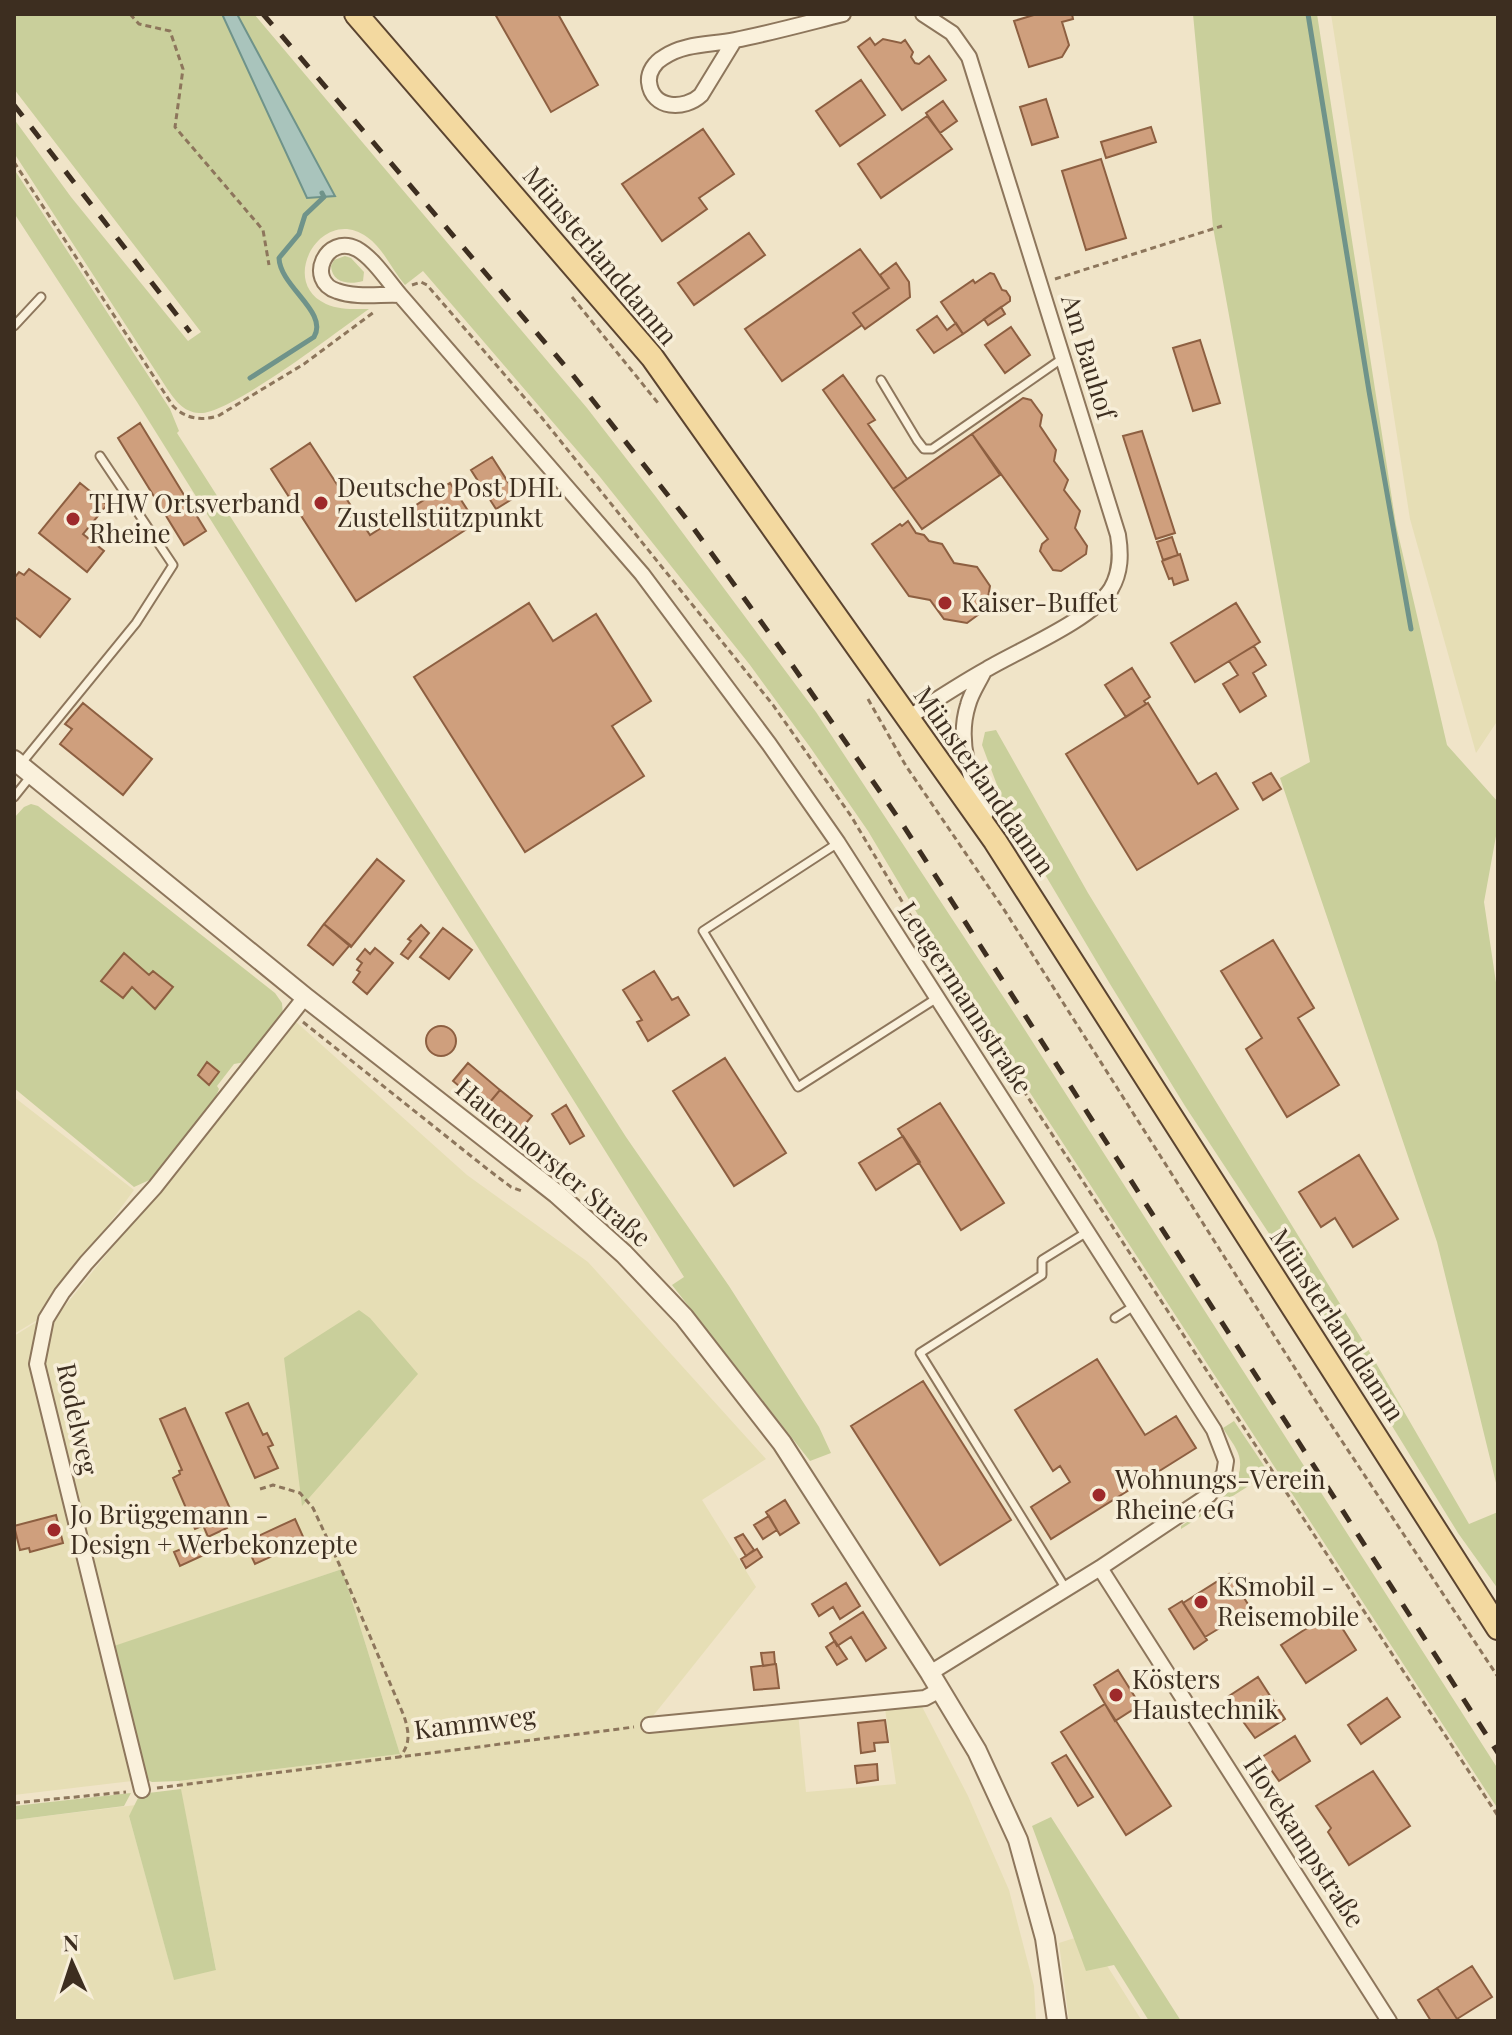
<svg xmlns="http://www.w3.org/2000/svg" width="1512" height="2035" font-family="'Playfair Display',serif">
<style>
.farmland{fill:#e6deb5}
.green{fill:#c9cf9b}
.water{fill:#a9c4bc;stroke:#6f938a;stroke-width:2}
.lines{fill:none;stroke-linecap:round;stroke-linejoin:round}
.stream{stroke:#6f938a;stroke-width:5}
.building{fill:#cf9f7d;stroke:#8d5f41;stroke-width:2}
.service-casing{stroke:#8d765c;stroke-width:11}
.minor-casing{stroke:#8d765c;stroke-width:18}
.tertiary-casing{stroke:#8d765c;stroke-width:22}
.primary-casing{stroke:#5b4430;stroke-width:26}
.path{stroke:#8d765c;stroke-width:3;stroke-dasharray:6 4;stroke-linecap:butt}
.service{stroke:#faf1dc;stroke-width:7}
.minor{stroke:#faf1dc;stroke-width:14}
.tertiary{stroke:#faf1dc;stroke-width:18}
.primary{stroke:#f3d9a0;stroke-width:22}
.rail{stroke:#3d2e20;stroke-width:5;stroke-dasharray:14 14;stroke-linecap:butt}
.poi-dot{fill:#9e2a2b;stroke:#f7eed8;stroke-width:3}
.labels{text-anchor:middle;stroke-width:7;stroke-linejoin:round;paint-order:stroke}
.street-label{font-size:26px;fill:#3d2e20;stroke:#f7eed8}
.poi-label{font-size:26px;fill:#3d2e20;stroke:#f7eed8;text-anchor:start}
</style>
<rect width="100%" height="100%" fill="#f0e4c8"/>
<!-- farmland -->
<path class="farmland" d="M1331,14h167v706l-22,33 -66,-234z
M295,1021l172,154 121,87 178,197 -64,41 54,87 -107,134 148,-18 9,89 90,-8 -13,-89 31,-4 54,105 41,94 25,96 2,35h-1022v-201l122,-15 -7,11 45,163 42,-10 -37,-188 221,-27 -58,-185 -241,82 31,130 -118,14v-459l24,-15 -5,43 18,48 -6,-47 7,-43z
M14,1097l120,93 -95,129 -25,15z
M1087,1934l55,87h-73l-10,-78z"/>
<!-- green -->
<path class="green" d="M14,14h240l333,394 69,89 160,215 198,301 484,756v40l-537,-822 -93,-156 -58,-84 -60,-82 -150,-188 -177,-206 -18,14c-13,-15 -21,-36 -38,-48 -45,-33 -90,45 -41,67 13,6 29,5 43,5 -30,21 -141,107 -170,104 -16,-1 -24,-13 -33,-26l-152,-234v-34l57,78 117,144 13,-9 -187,-243z
M1193,14h124l79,511 51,220 51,57v23l-14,77 14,94v495l-61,-249 -157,-464 30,-16 -97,-535z
M14,169l156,240 9,22 -2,2 449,704 103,149 90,141 12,26 -21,8 -138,-176 12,-8 -547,-875 -123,-189z
M345,256l6,2 13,14 -1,9c-14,4 -31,2 -32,-15l3,-6z
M996,730l92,163 281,458 100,173 29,-12v77l-40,-56 -122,-198 -151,-229 -75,-122 -104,-175 -24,-64 3,-13z
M31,804l7,2 237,187 7,10 1,13 -38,46 -11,2 -17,22 2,3 -5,12 -58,76 -22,10 -120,-99v-270l10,-11z
M359,1310l11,8 48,56 -116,132 -18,-148z
M1234,1421l35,52 -88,56v-3c22,-14 67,-36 58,-70 -3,-10 -11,-19 -16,-28z
M342,1569l58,185 -221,27 -27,1 -10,-4 -31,-131z
M181,1789l35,181 -42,10 -45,-164 11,-22z
M131,1793l-7,13 -110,14v-14z
M1051,1817l130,204h-32l-35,-56 -28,6 -54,-145z"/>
<!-- water -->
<path class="water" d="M222,14h15l98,182 -28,2z"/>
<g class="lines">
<!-- stream -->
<path class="stream" d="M1308,14l61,377 42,238
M250,378l64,-41c15,-25 -34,-50 -35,-79l20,-24 6,-19 19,-18 -2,-4"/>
</g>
<!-- building -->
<path class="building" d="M495,14h63l40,71 -47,27z
M1037,14h35l1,5 -11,3 7,23 -7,12 -33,10 -15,-46z
M870,38l5,7 8,-6 18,4 4,-3 8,12 -2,5 4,6 4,1 10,-8 17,24 -44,30 -44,-63z
M861,80l24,35 -45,31 -24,-35z
M1046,99l12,38 -26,8 -12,-38z
M943,101l14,20 -17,12 -14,-20z
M927,116l25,33 -71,49 -23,-34z
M1151,127l5,15 -50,16 -5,-16z
M703,129l31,45 -35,24 8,11 -45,32 -40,-57z
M1101,159l25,79 -40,12 -24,-79z
M749,233l16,22 -71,50 -16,-22z
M860,249l29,39 -36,25 9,12 -80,56 -37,-52z
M896,263l13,19 1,15 -45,32 -12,-16 36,-25 -9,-13z
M990,273l4,1 8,16 4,1 4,6v4l-47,33 -22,-32 32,-22 2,3z
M1001,307l4,7 -17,11 -4,-6z
M937,316l10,14 9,-7 7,11 -29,19 -17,-23z
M1011,327l19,28 -25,18 -20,-28z
M1200,340l20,63 -27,8 -20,-63z
M843,375l32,45 -7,4 39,55 -14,10 -70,-99z
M1023,398l8,2 11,15 -2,11 16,24 -2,11 14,19 -4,10 16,21 -5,17 12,18 -1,8 -25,17 -8,-1 -13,-19 2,-7 6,-5 -76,-105z
M140,423l66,108 -22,14 -66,-107z
M1142,431l33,102 -19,6 -33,-103z
M972,434l28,41 -78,54 -29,-40z
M310,443l60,92 80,-52 26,40 -120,78 -85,-132z
M492,457l25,39 -21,13 -25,-39z
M80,483l27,22 -24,29 21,17 -17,21 -48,-39z
M908,521l8,12 8,2 5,6 13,3 12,19 23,4 13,19 -4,23 -19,14 -23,-4 -14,-19 -21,-4 -37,-52 28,-20 2,2z
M1172,537l6,18 -15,5 -6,-18z
M1180,554l8,26 -14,5 -2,-7 -3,1 -7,-18z
M29,569l41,30 -30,38 -24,-19 -2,2v-42l5,-6 5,3z
M529,603l24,38 43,-27 55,87 -39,25 32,50 -119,76 -111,-175z
M1236,603l24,39 -65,40 -24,-39z
M1254,646l12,19 -13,8 13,23 -26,16 -17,-28 15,-9 -9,-14z
M1132,668l18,29 -6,4 2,3 -20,13 -21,-32z
M83,703l69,56 -29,36 -63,-51 12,-15 -7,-5z
M1148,703l50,81 18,-11 22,36 -101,61 -71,-116z
M1271,773l10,16 -18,11 -10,-17z
M377,859l27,22 -53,66 -27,-23z
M324,924l26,21 -17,20 -25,-20z
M421,925l8,8 -21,26 -7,-5 10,-13 -3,-2z
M443,928l29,22 -23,29 -29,-22z
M1273,940l41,68 -16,10 41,67 -52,32 -41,-68 16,-11 -41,-67z
M375,948l18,15 -26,31 -14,-12 7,-10 -3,-2 5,-7 -5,-4 8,-10 5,5z
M124,953l25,22 4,-4 20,16 -18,22 -23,-22 -9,11 -22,-17z
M654,971l18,29 6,-3 11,18 -41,26 -11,-19 5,-2 -19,-30z
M426 1041a15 15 0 1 1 30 0a15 15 0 1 1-30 0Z
M725,1058l61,95 -52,33 -61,-95z
M207,1062l12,10 -10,13 -11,-10z
M468,1063l32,27 -15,18 -32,-27z
M500,1090l32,26 -15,18 -32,-26z
M940,1103l64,100 -43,27 -63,-101z
M566,1105l18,31 -14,8 -18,-30z
M903,1136l17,26 -44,28 -17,-27z
M1359,1155l39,64 -45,28 -18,-29 -14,9 -22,-35z
M1097,1359l48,76 31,-19 20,32 -145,91 -20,-32 39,-25 -10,-16 -7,5 -38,-61z
M923,1381l88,139 -71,45 -89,-139z
M248,1403l15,32 4,-2 6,12 -5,2 10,21 -23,10 -29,-65z
M185,1408l47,105 -37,16 -22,-51 7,-4 -1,-3 3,-1 -22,-51z
M785,1500l14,23 -19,12 -14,-23z
M56,1515l7,28 -33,9 -1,-4 -9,2 -6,-24z
M769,1516l8,14 -14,9 -9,-14z
M222,1517l5,11 -19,9 -5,-12z
M295,1519l10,22 -50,23 -5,-11 -4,2 -5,-11z
M743,1534l11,16 -8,6 -11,-18z
M200,1541l6,13 -26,12 -6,-14z
M757,1549l5,8 -16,11 -5,-9z
M1229,1574l22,35 -46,28 -22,-34z
M846,1583l14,23 -20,13 -7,-12 -14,9 -7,-12z
M1182,1601l25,39 -13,9 -25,-40z
M863,1612l23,36 -20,13 -15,-24 -14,9 -7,-13z
M1332,1612l24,38 -50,33 -25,-38z
M835,1641l12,18 -10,6 -11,-18z
M774,1652l1,12 -12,2 -2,-13z
M776,1664l3,24 -25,2 -3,-23z
M1118,1670l22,35 -25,16 -21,-36z
M1258,1677l27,42 -30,19 -29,-40z
M1387,1698l13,19 -39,27 -13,-19z
M1105,1704l66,102 -45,29 -65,-103z
M885,1720l3,22 -14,1 1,8 -14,2 -3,-30z
M1295,1736l15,25 -31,20 -17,-24z
M1066,1755l27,42 -15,9 -26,-43z
M877,1764l1,16 -21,3 -2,-17z
M1373,1771l37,55 -61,39 -21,-33 3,-4 -15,-22z
M1472,1966l20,31 -35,22 -20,-31z
M1437,1988l20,31v2h-26l-13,-21z"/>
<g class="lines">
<!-- service casing -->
<g class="service-casing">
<path id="service" d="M14,326l27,-29
M881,380l36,60 7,9h8l131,-91
M21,764l115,-141 37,-58 -73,-109
M14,797l16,-20
M838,843l-135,88 95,156 139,-89
M1115,1318l19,-12
M1066,1589l-146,-236 122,-78v-15l45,-28"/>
</g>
<!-- minor casing -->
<g class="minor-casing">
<path id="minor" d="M734,41l-33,54c-16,15 -49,15 -52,-13 -1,-10 6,-20 15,-25 21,-14 47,-12 71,-17 36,-7 72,-17 108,-26
M400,295c-20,-1 -44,3 -63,-4 -32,-10 -11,-58 20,-42 16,9 31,32 43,46l242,279 127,170 69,99 376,587 12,31 -2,13 -15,21 -109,73 -170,105
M984,671c-5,11 -13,22 -16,34 -12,38 3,75 17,110
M908,718c26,-17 52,-34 79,-49 34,-20 104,-49 124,-80 10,-17 10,-35 7,-54l-149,-478 -17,-24 -29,-19
M1100,1568l289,453
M649,1725l276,-27 15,-8
M142,1790l-105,-426 9,-45 16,-26 24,-30 69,-76 150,-190"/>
</g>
<!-- tertiary casing -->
<g class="tertiary-casing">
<path id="tertiary" d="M14,760l291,237 252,197 67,60 60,63 98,126 148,230 47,78 41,89 27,98 12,83"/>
</g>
<!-- primary casing -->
<g class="primary-casing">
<path id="primary" d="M356,14l296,343 343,484 503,787"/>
</g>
<!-- path -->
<path class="path" d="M130,14l9,10 31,7 13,38 -8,58 88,103 6,35
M14,162l159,244c13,13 28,15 45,10l86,-52 70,-52
M1055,279l167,-53
M412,285l9,-3 6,3 115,133 231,287 78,111 74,124 573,876
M572,297l86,106
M868,699l38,67 97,142 321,506 174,263
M303,1022l183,146 25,19 11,4
M260,1489l13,-4 27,8 13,15 27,58 64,150c5,16 7,27 -4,41
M157,1788l477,-61
M14,1803l112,-11"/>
<!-- service -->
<use href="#service" class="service"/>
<!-- minor -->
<use href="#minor" class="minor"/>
<!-- tertiary -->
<use href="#tertiary" class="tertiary"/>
<!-- primary -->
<use href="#primary" class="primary"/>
<!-- rail -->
<path class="rail" d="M263,14l309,360 117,148 99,137 113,163 597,931
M14,105l176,227"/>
</g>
<!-- markers -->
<g class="poi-dot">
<circle cx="321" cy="503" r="8"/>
<circle cx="73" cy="519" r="8"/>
<circle cx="945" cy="603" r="8"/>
<circle cx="1099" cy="1495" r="8"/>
<circle cx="54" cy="1530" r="8"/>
<circle cx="1201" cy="1602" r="8"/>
<circle cx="1116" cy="1695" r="8"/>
</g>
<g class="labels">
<!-- street labels -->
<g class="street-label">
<text transform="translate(600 256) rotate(50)" y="9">Münsterlanddamm</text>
<text transform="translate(1088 357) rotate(73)" y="9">Am Bauhof</text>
<text transform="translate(984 781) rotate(55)" y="9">Münsterlanddamm</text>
<text transform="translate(965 998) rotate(57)" y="9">Leugermannstraße</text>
<text transform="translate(553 1163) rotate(40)" y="9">Hauenhorster Straße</text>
<text transform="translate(1337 1325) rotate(57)" y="9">Münsterlanddamm</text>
<text transform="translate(77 1419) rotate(78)" y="9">Rodelweg</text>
<text transform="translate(475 1723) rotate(-7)" y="9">Kammweg</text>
<text transform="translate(1304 1842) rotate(57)" y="9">Hovekampstraße</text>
</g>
<!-- poi labels -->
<g class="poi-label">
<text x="337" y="497">Deutsche Post DHL<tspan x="337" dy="30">Zustellstützpunkt</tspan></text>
<text x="89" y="513">THW Ortsverband<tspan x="89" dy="30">Rheine</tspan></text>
<text x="961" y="612">Kaiser-Buffet</text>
<text x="1115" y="1489">Wohnungs-Verein<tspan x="1115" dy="30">Rheine eG</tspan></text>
<text x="70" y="1524">Jo Brüggemann -<tspan x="70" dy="30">Design + Werbekonzepte</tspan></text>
<text x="1217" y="1596">KSmobil -<tspan x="1217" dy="30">Reisemobile</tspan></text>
<text x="1132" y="1689">Kösters<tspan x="1132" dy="30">Haustechnik</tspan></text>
</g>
</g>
<!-- border -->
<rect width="1512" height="2035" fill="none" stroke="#3d2e20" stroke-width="32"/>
<!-- north arrow -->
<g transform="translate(72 1963) rotate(357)" stroke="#f7eed8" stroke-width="6" paint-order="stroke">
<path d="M0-6L14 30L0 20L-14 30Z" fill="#3d2e20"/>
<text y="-12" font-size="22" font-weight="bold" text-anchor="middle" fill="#3d2e20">N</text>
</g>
</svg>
